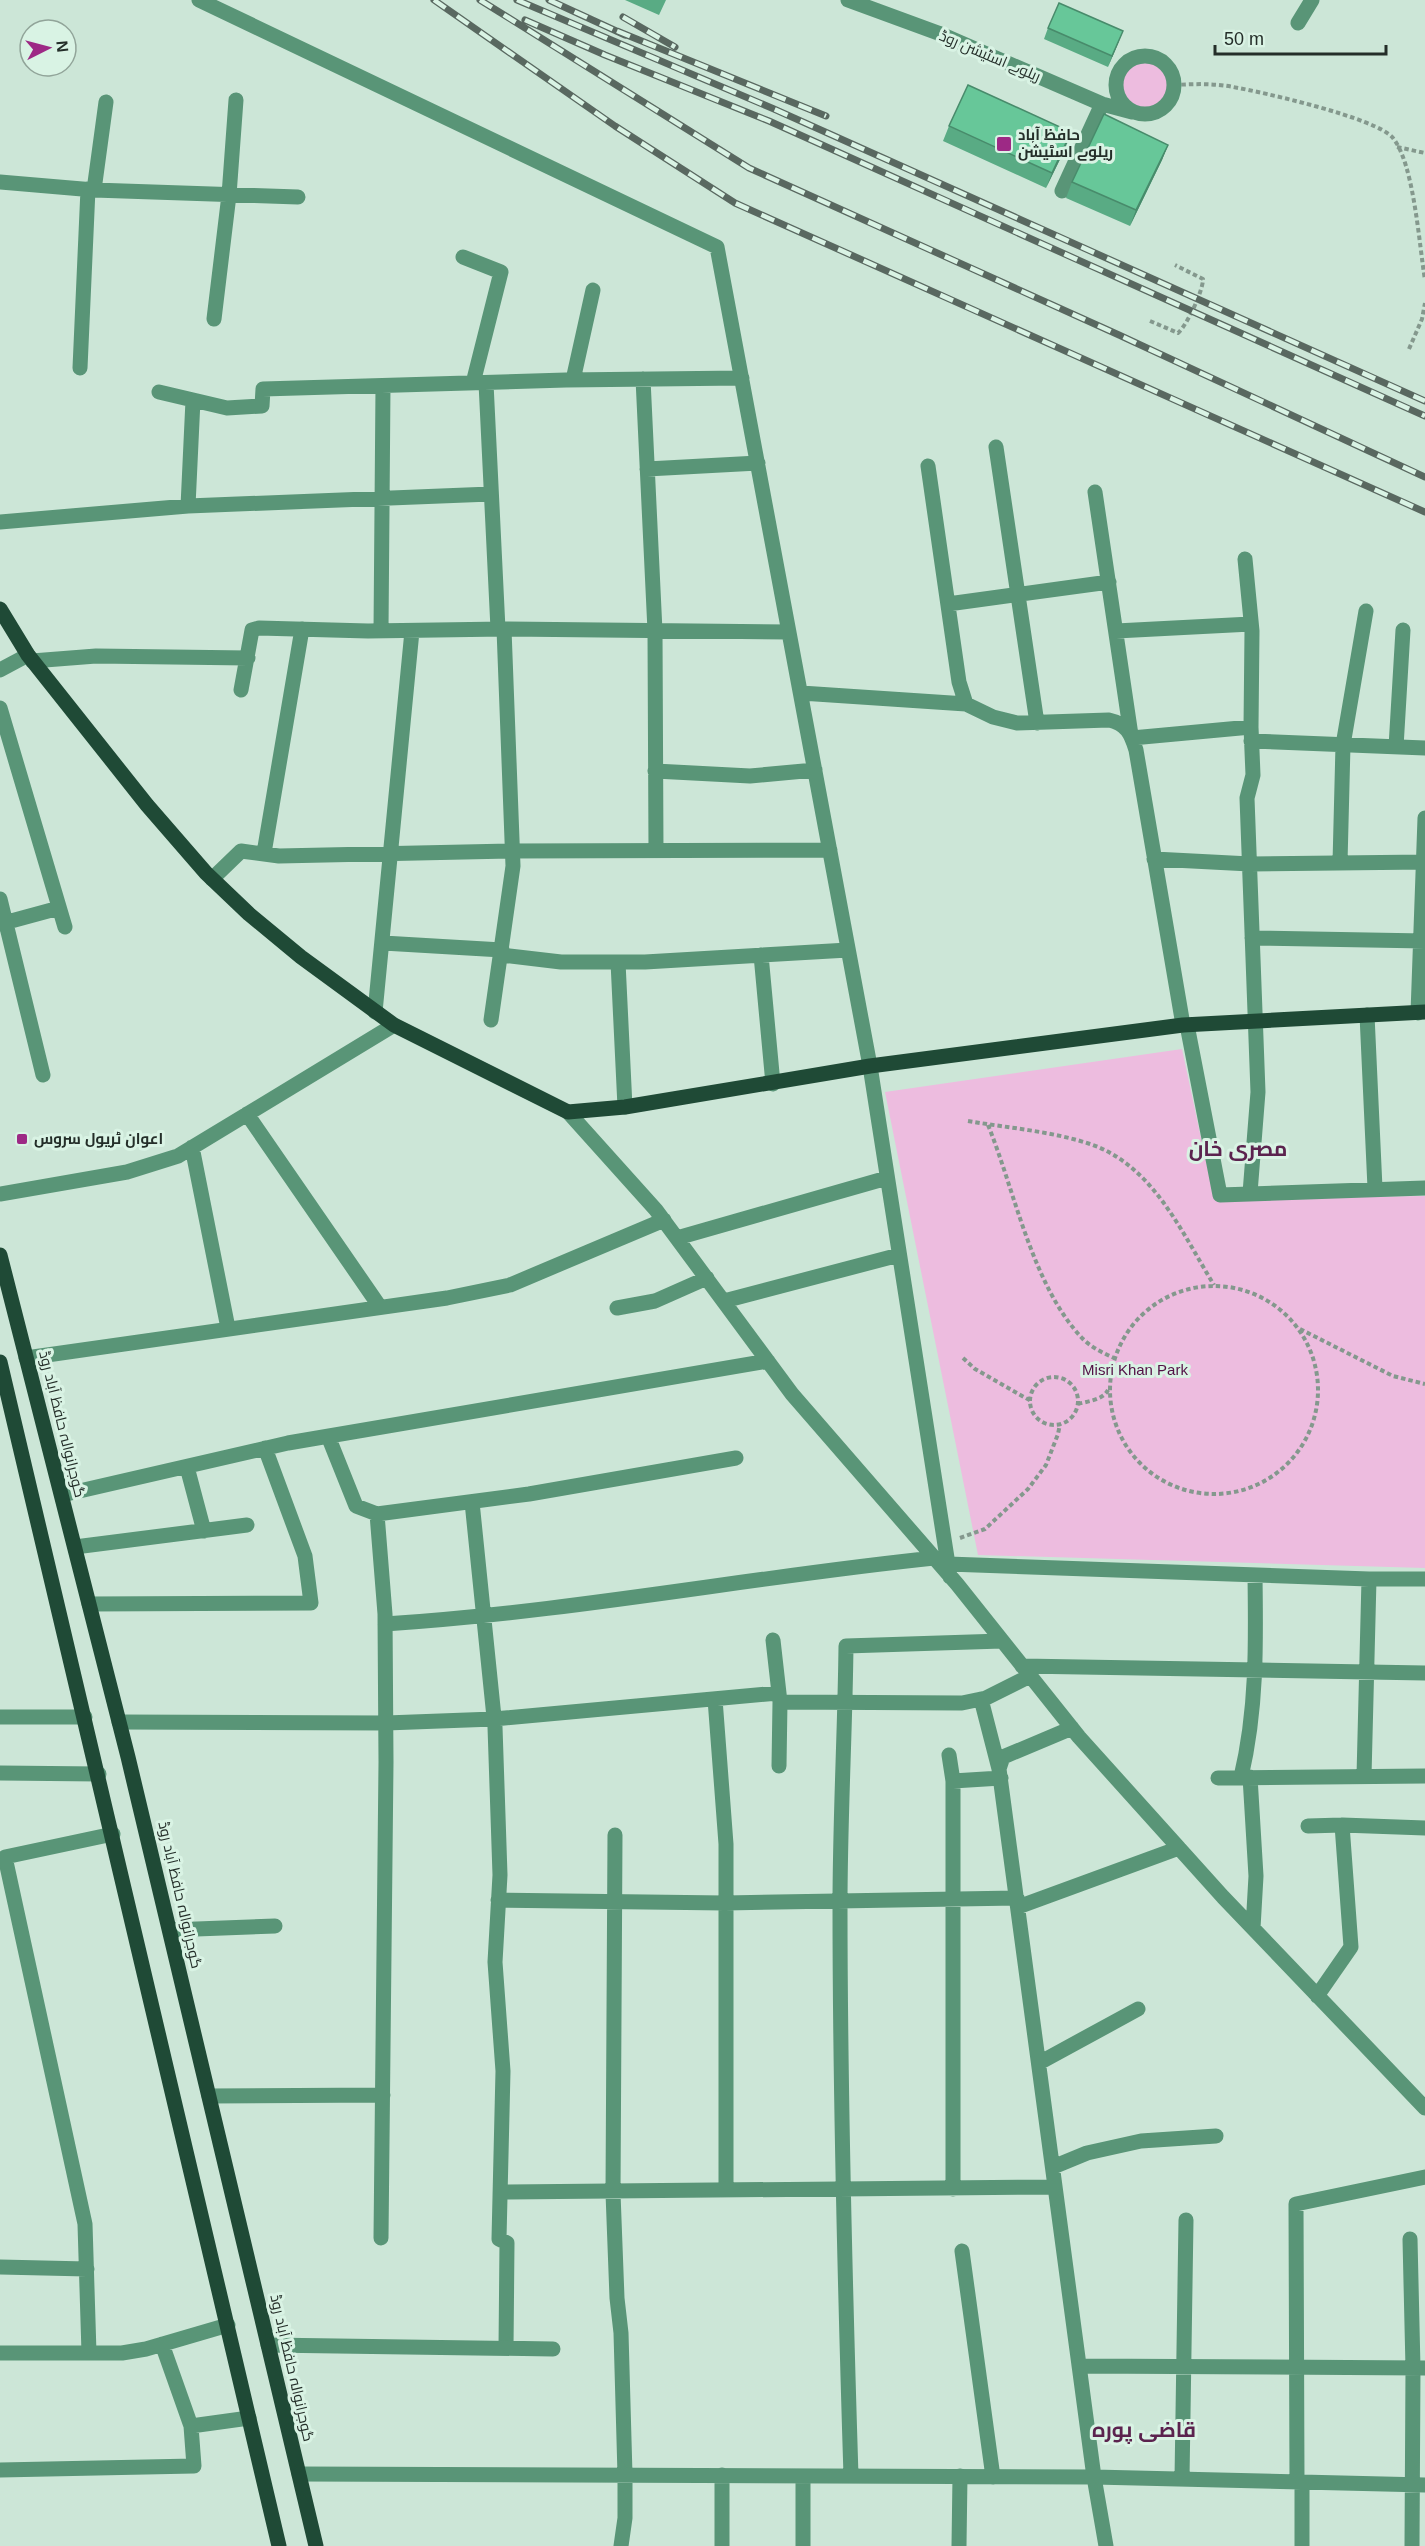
<svg xmlns="http://www.w3.org/2000/svg" width="1425" height="2546" font-family="Helvetica,Cairo,sans-serif">
<style>
.green{fill:#edbcdf}
.lines{fill:none;stroke-linecap:round;stroke-linejoin:round}
.path{stroke:#84988d;stroke-width:4;stroke-dasharray:4.5 3;stroke-linecap:butt}
.minor{stroke:#599577;stroke-width:15}
.major{stroke:#1f4a36;stroke-width:15}
.rail-casing{stroke:#596860;stroke-width:7}
.rail{stroke:#d9f3e4;stroke-width:4.5;stroke-dasharray:14;stroke-linecap:butt}
.wall{fill:#59ab84}
.shaded-wall{fill:#488b6b}
.building{fill:#67c799;stroke:#488b6b;stroke-width:1.5}
.poi-dot{fill:#9d2985;stroke:#d9f3e4;stroke-width:2}
.labels{text-anchor:middle;stroke-width:6;stroke-linejoin:round;paint-order:stroke}
.street-label{font-size:15px;fill:#242e29;stroke:#d9f3e4}
.poi-label{font-size:15px;font-weight:bold;fill:#242e29;stroke:#d9f3e4;text-anchor:start}
.park-label{font-size:15px;fill:#521045;stroke:#d9f3e4}
.district-label{font-size:21px;font-weight:bold;fill:#5b234e;stroke:#d9f3e4}
</style>
<rect width="100%" height="100%" fill="#cce6d7"/>
<!-- green -->
<path class="green" d="M1121 85a24 24 0 1 1 48 0a24 24 0 1 1-48 0Z
M1182,1049l32,150 211,-3v372l-447,-13 -93,-463z"/>
<g class="lines">
<!-- path -->
<path class="path" d="M1174,85c19,-1 39,-2 59,2 29,5 144,31 160,51 21,26 26,106 32,142
M1397,147l28,6
M1150,321l28,12c9,-8 25,-42 25,-54l-28,-14
M1409,349l13,-30 3,-16
M968,1121c40,7 83,10 122,23 63,21 92,89 124,141
M988,1125c27,66 44,161 95,214 8,8 20,14 31,19
M1110 1390a104 104 0 1 1 208 0a104 104 0 1 1-208 0Z
M1300,1329l93,47 32,8
M963,1358l12,11 56,32
M1030 1401a24 24 0 1 1 48 0a24 24 0 1 1-48 0Z
M1078,1404c10,-3 25,-4 30,-14
M960,1538l25,-9 43,-40 18,-24 12,-31 2,-10"/>
<!-- minor -->
<path class="minor" d="M199,0l518,247 153,819 80,511
M848,0l90,33 164,71 30,8
M1298,23l14,-23
M1116 85a29 29 0 1 1 58 0a29 29 0 1 1-58 0Z
M0,182l94,8 204,7
M94,190l12,-88
M1062,191l40,-87
M463,257l38,15 -28,111
M214,319l15,-124 7,-95
M80,368l8,-179
M643,379l12,252 1,220
M573,380l20,-90
M486,383l12,246
M159,392l68,16 35,-2 1,-17 303,-9 176,-2
M996,447l41,276
M928,466l31,216 7,22
M647,469l111,-6
M1095,492l36,243
M188,506l5,-106
M0,522l188,-16 303,-12
M1245,559l7,72 -1,96 2,48 -6,23 11,294 -8,101
M948,604l161,-22
M381,631l2,-245
M1116,631l135,-7
M32,661l64,-5 152,2
M0,670l28,-15
M241,690l11,-60 7,-2 109,3 136,-2 285,3
M801,693l165,11 27,13 24,6 92,-3c18,4 22,14 27,30l47,275
M0,708l65,219
M1132,738l119,-11
M1251,741l174,7
M1396,747l7,-117
M655,771l95,5 65,-6
M264,853l38,-224
M1154,859l96,5 175,-2
M1340,863l3,-118 23,-134
M212,879l29,-28 38,5 233,-5 318,-1
M0,899l43,176
M0,924l59,-16
M1252,938l173,3
M383,943l119,7
M501,955l60,7h84l203,-12
M761,955l12,129
M618,962l7,145
M375,1012l37,-381
M1418,1013l7,-195
M1367,1015l8,173
M491,1020l22,-154 -9,-237
M1187,1025l33,170 205,-7
M568,1112l88,98 136,184 165,190 122,153 144,160 202,211
M247,1114l133,193
M192,1147l36,181
M0,1194l127,-22 51,-16 216,-131
M677,1238l210,-60
M724,1301l175,-46
M617,1308l38,-7 52,-23
M26,1358l421,-60 63,-13 154,-65
M328,1436l28,70 21,8 152,-20 207,-36
M187,1467l17,64
M62,1495l226,-52 480,-82
M472,1502l23,225 5,148 -5,87 8,109 -4,168 8,4 -1,105
M377,1514l8,100 1,148 -5,476
M75,1547l172,-22
M948,1564l421,15h56
M89,1604l222,-1 -6,-47 -40,-108
M385,1624c184,-12 366,-47 549,-66
M773,1640l7,62 -1,64
M1022,1666l403,7
M715,1699l11,145v346
M981,1699l18,70
M780,1702l182,1 24,-5 44,-22
M0,1717h85
M119,1722l267,1 108,-4 284,-26
M1072,1728l-69,29 -4,12 95,708 12,69
M949,1755l4,26v408
M0,1773l99,1
M1364,1776l5,-197
M1241,1777c16,-67 15,-134 14,-201
M1250,1777l6,99 -3,52
M1218,1778l207,-2
M953,1781l48,-3
M1308,1826l34,-1 83,3
M615,1835l-2,358 4,105 4,35 4,142v43l-4,28
M498,1900l227,3 292,-5
M1018,1907l161,-59
M170,1930l105,-4
M1317,1996l34,-49 -9,-122
M1039,2063l99,-54
M209,2096l174,-1
M1053,2167l34,-14 54,-12 75,-5
M500,2192l555,-5
M1410,2239l3,129 -1,178
M962,2251l31,226
M0,2267l87,2
M268,2345l285,4
M0,2353h122l24,-4 82,-24
M89,2353l-4,-129 -80,-367 108,-23
M1079,2366l346,2
M191,2426l58,-8
M0,2470l194,-4 -3,-40 -29,-82
M299,2474l795,3 331,8
M722,2475v71
M851,2476c-6,-190 -11,-381 -11,-571 0,-86 5,-172 6,-259l156,-5
M1182,2479l4,-259
M1297,2482l-1,-278 129,-27
M1302,2482v64
M803,2546v-70
M959,2546l1,-70"/>
<!-- major -->
<path class="major" d="M0,609l28,46 119,150 59,68 43,41 52,43 93,68 174,87 57,-5 245,-41 313,-41 242,-13
M0,1255l128,502 188,789
M0,1362l279,1184"/>
<!-- rail casing -->
<g class="rail-casing">
<path id="rail" d="M434,0l181,126 120,77 690,309
M480,0l269,168 370,167 306,142
M517,0l257,109 651,292
M549,0l76,35
M623,17l52,30
M525,20l80,35 164,66 656,295
M617,31l209,85"/>
</g>
<!-- rail -->
<use href="#rail" class="rail"/>
</g>
<!-- wall -->
<path class="wall" d="M625,0h41l-7,15z
M1048,28l71,13 -11,26 -64,-28z
M949,126l122,6 -5,15 -20,41 -103,-47z
M1168,145l-6,15 -32,66 -64,-28 6,-16z"/>
<!-- shaded-wall -->
<path class="shaded-wall" d="M1123,31l-4,10 -11,26 4,-11z
M1071,132l-5,15 -20,41 6,-15z
M1168,145l-6,15 -32,66 6,-16z"/>
<!-- building -->
<path class="building" d="M1059,3l64,28 -11,25 -64,-28z
M968,85l103,47 -19,41 -103,-47z
M1104,114l64,31 -32,65 -64,-28z"/>
<!-- markers -->
<g class="poi-dot">
<rect x="996" y="136" width="16" height="16" rx="3"/>
<rect x="16" y="1133" width="12" height="12" rx="3"/>
</g>
<g class="labels">
<!-- street labels -->
<g class="street-label">
<text transform="translate(990 56) rotate(23)" y="5">ریلوے اسٹیشن روڈ</text>
<text transform="translate(62 1424) rotate(76)" y="5">گوجرانوالہ حافظ آباد روڈ</text>
<text transform="translate(180 1895) rotate(77)" y="5">گوجرانوالہ حافظ آباد روڈ</text>
<text transform="translate(292 2368) rotate(77)" y="5">گوجرانوالہ حافظ آباد روڈ</text>
</g>
<!-- poi labels -->
<g class="poi-label">
<text x="1018" y="140">حافظ آباد<tspan x="1018" dy="17">ریلوے اسٹیشن</tspan></text>
<text x="34" y="1144">اعوان ٹریول سروس</text>
</g>
<!-- park labels -->
<g class="park-label">
<text x="1135" y="1375">Misri Khan Park</text>
</g>
<!-- district labels -->
<g class="district-label">
<text x="1238" y="1156">مصری خان</text>
<text x="1144" y="2437">قاضی پورہ</text>
</g>
</g>
<!-- north arrow -->
<g transform="translate(48 48) rotate(84)"><circle r="28" fill="#d9f3e4" stroke="#91a499" stroke-width="1.5"/>
<path d="M0-4.5L10 22L0 15L-10 22Z" fill="#9d2985"/>
<text y="-9" font-size="16" font-weight="bold" text-anchor="middle" fill="#242e29">N</text>
</g>
<!-- scale -->
<path d="M1215 45v9h171v-9" fill="none" stroke="#242e29" stroke-width="3"/>
<text x="1224" y="45" font-size="18" fill="#242e29" stroke="#d9f3e4" stroke-width="4.5" paint-order="stroke">50 m</text>
</svg>
